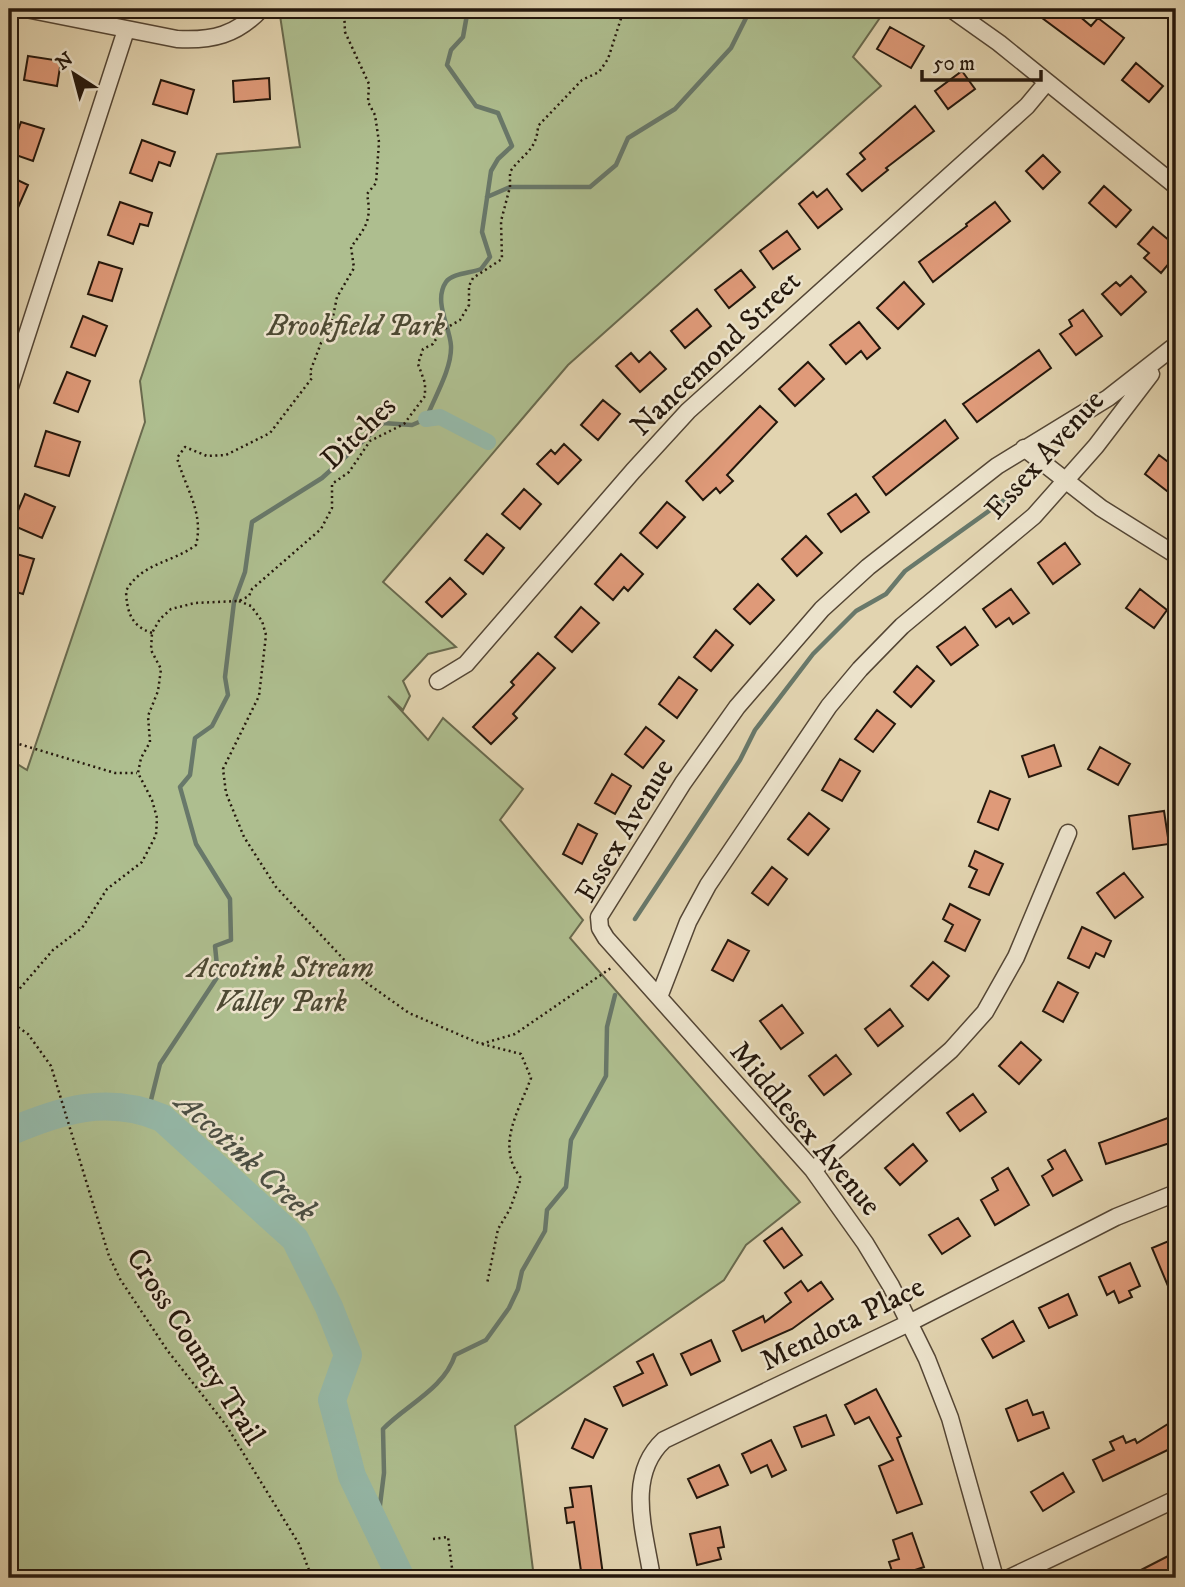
<svg xmlns="http://www.w3.org/2000/svg" width="1185" height="1587" font-family="'IM FELL DW Pica',serif">
<style>
.green{fill:#aebe8f;stroke:#696a4e;stroke-width:2}
.lines{fill:none;stroke-linecap:round;stroke-linejoin:round}
.stream{stroke:#68786a;stroke-width:4.5}
.canal{stroke:#95b8a8;stroke-width:16}
.river{stroke:#95b8a8;stroke-width:28}
.building{fill:#df9a79;stroke:#24170c;stroke-width:2}
.lane-casing{stroke:#544635;stroke-width:11}
.street-casing{stroke:#544635;stroke-width:19}
.path{stroke:#24170c;stroke-width:2.5;stroke-dasharray:2 3.5;stroke-linecap:butt}
.lane{stroke:#ece3cc;stroke-width:8}
.street{stroke:#ece3cc;stroke-width:16}
.labels{text-anchor:middle;stroke-width:5;stroke-linejoin:round;paint-order:stroke}
.park-label{font-size:30px;font-style:italic;fill:#4d4933;stroke:#ece3cc}
.street-label{font-size:30px;fill:#24170c;stroke:#ece3cc}
.water-label{font-size:32px;font-style:italic;fill:#4c4f43;stroke:#ece3cc}
</style>
<rect width="100%" height="100%" fill="#e2d4b0"/>
<filter id="stains"><feTurbulence type="fractalNoise" baseFrequency=".00286" numOctaves="4"/><feColorMatrix values="0 0 0 0 .2 0 0 0 0 .09 0 0 0 0 .02 0 0 0 .5 -.17"/></filter>
<radialGradient id="worn" r=".72"><stop offset=".6" stop-color="#630" stop-opacity="0"/><stop offset="1" stop-color="#630" stop-opacity=".3"/></radialGradient>
<!-- green -->
<path class="green" d="M279,9h607l-33,48 28,29 -313,279 -185,217 73,65 -28,7 -25,27 7,15 -7,14 -15,-14 40,44 15,-22 80,71 -23,31 83,100 -13,18 230,264 -54,43 -22,35 -209,146 19,152h-525v-819l18,11 118,-348 -5,-41 77,-227 83,-7z"/>
<g class="lines">
<!-- stream -->
<path class="stream" d="M487,197l23,-10h80l26,-22 12,-27 47,-29 56,-61 19,-38
M635,919l105,-159 15,-30 58,-76 43,-43 30,-17 19,-23 109,-78
M148,1112l12,-48 58,-88 -3,-30 16,-6 -1,-41 -34,-55 -16,-57 10,-12 5,-37 17,-12 16,-31 -3,-18 9,-75 11,-30 7,-50 70,-44 61,-55 29,2 14,-6c8,-21 26,-50 25,-73 -1,-19 -18,-45 -5,-64 6,-9 26,-9 35,-13l9,-12 -8,-25 9,-61 7,-12 14,-13 -14,-33 -22,-7 -29,-41 4,-15 12,-13 5,-28
M377,1529l7,-56 -1,-44c23,-24 61,-40 72,-74l31,-15 23,-32 9,-19 4,-18 23,-40 2,-21 19,-23 5,-47 35,-64 1,-49 8,-32"/>
<!-- canal -->
<path class="canal" d="M426,419l14,-2 48,25"/>
<!-- river -->
<path class="river" d="M9,1132c52,-22 98,-37 153,-14l133,121 34,68 19,48 -16,45 20,76 49,102"/>
</g>
<!-- building -->
<path class="building" d="M1030,9h41l20,17 7,-8 26,20 -20,26z
M890,27l34,19 -13,22 -34,-19z
M28,56l33,5 -4,25 -33,-6z
M1136,63l27,23 -14,16 -27,-22z
M962,71l13,18 -27,20 -13,-18z
M269,78l1,21 -36,3 -1,-21z
M161,80l33,10 -7,24 -34,-10z
M915,106l19,25 -48,37 2,2 -26,21 -15,-17 18,-15 -5,-6z
M21,122l23,7 -11,32 -23,-8z
M142,140l33,12 -5,14 -11,-4 -7,19 -22,-8z
M1043,155l17,17 -17,17 -17,-18z
M9,176l19,9 -19,43z
M1104,186l27,24 -15,17 -27,-24z
M827,189l15,20 -24,19 -19,-24 14,-12 4,5z
M120,202l32,11 -4,13 -8,-2 -7,20 -25,-9z
M995,202l15,19 -77,61 -14,-20 48,-36 -1,-2z
M1153,227l23,19v9l-15,18 -17,-15 5,-5 -11,-9z
M787,231l13,18 -27,20 -13,-18z
M99,262l23,7 -10,32 -24,-7z
M741,270l14,17 -26,21 -14,-18z
M1131,276l15,16 -25,23 -19,-21 14,-12 4,4z
M904,282l20,22 -26,25 -21,-21z
M697,309l14,17 -26,22 -14,-17z
M1083,310l19,26 -26,19 -16,-21 12,-8 -3,-6z
M83,316l24,10 -12,30 -24,-9z
M859,322l21,26 -13,11 -6,-8 -15,13 -16,-19z
M1039,350l12,18 -74,54 -14,-18z
M650,352l16,17 -26,23 -24,-26 15,-13 8,9z
M808,362l16,17 -29,27 -16,-17z
M67,372l23,9 -12,31 -24,-9z
M603,400l17,14 -22,26 -17,-15z
M760,406l17,16 -50,53 6,6 -13,12 -4,-5 -13,12 -17,-19z
M945,420l13,18 -72,57 -13,-18z
M46,431l34,11 -11,34 -34,-10z
M564,444l17,16 -23,24 -21,-20 14,-14 4,4z
M1159,455l17,13v30l-31,-24z
M524,489l17,15 -21,25 -18,-15z
M25,494l30,13 -13,31 -30,-13z
M856,494l13,18 -28,20 -13,-18z
M667,502l18,15 -28,31 -17,-15z
M487,534l17,14 -21,26 -18,-14z
M806,536l16,17 -25,23 -15,-17z
M1065,543l15,21 -27,20 -15,-21z
M9,552l25,7 -11,35 -14,-4z
M621,554l22,20 -15,17 -4,-4 -11,13 -18,-16z
M450,578l16,16 -24,23 -16,-15z
M758,584l16,16 -24,24 -16,-15z
M1011,589l18,24 -16,11 -4,-6 -13,9 -13,-18z
M1140,589l27,21 -13,18 -28,-20z
M581,607l18,16 -27,29 -17,-15z
M965,627l13,18 -27,20 -14,-18z
M716,630l17,15 -22,26 -17,-14z
M538,653l17,15 -42,46 4,4 -26,26 -18,-17 41,-42 -3,-3z
M917,666l17,15 -23,26 -17,-15z
M679,677l18,13 -20,28 -18,-14z
M877,710l18,14 -22,28 -18,-13z
M646,727l18,14 -21,27 -18,-14z
M1054,745l7,21 -32,11 -7,-21z
M1100,747l30,17 -12,21 -30,-16z
M840,759l20,12 -18,30 -20,-11z
M612,774l19,12 -16,28 -20,-11z
M990,791l20,8 -12,31 -20,-8z
M1164,811l5,33 -36,5 -4,-33z
M809,813l20,16 -21,26 -20,-16z
M578,824l19,10 -15,30 -19,-10z
M975,851l28,13 -14,31 -20,-8 8,-17 -8,-4z
M772,867l15,12 -19,26 -16,-12z
M1124,873l19,24 -28,21 -18,-25z
M950,904l30,16 -15,31 -20,-10 8,-16 -10,-6z
M1082,927l29,14 -7,16 -8,-4 -7,15 -21,-10z
M728,940l21,11 -16,30 -21,-11z
M933,962l16,14 -21,24 -17,-14z
M1058,982l20,11 -15,29 -20,-11z
M782,1005l21,28 -22,16 -21,-28z
M890,1009l13,17 -25,20 -13,-17z
M1021,1042l20,18 -22,24 -20,-18z
M836,1055l15,19 -27,21 -15,-19z
M973,1094l13,18 -26,19 -13,-18z
M1176,1115v26l-70,23 -7,-21z
M913,1144l14,17 -27,24 -15,-17z
M1065,1150l17,30 -29,16 -11,-20 11,-7 -5,-9z
M1008,1168l21,37 -34,20 -14,-25 17,-10 -6,-12z
M958,1218l12,18 -28,18 -13,-19z
M782,1228l20,27 -18,13 -20,-27z
M1176,1238v67l-24,-57z
M1130,1263l10,23 -11,5 3,6 -13,6 -5,-12 -7,4 -8,-18z
M801,1281l7,10 13,-9 12,17 -41,30 -50,22 -9,-20 30,-15 2,6 26,-20 -6,-9z
M1068,1294l9,21 -28,13 -10,-20z
M1013,1321l11,20 -31,17 -11,-19z
M711,1340l9,21 -29,14 -10,-21z
M653,1354l14,31 -44,21 -9,-19 29,-14 -6,-11z
M876,1389l25,47 -4,2 25,66 -25,9 -18,-47 14,-6 -24,-43 -14,7 -10,-19z
M1027,1400l6,15 10,-3 6,16 -31,13 -12,-32z
M826,1415l8,20 -32,12 -8,-20z
M585,1419l22,10 -14,29 -21,-10z
M1176,1419v27l-73,35 -10,-21 21,-10 -4,-8 13,-6 3,7 9,-4 2,4z
M771,1440l15,30 -14,7 -5,-12 -16,8 -9,-19z
M719,1465l9,20 -31,13 -9,-19z
M1063,1473l11,19 -31,19 -12,-19z
M591,1486l12,89 -21,3 -8,-56 -7,1 -2,-15 8,-1 -3,-19z
M720,1527l4,20 -6,1 3,11 -24,6 -7,-31z
M912,1533l12,34 -30,10 -5,-15 10,-3 -6,-19z
M1176,1552v26h-30l-5,-8z"/>
<g class="lines">
<!-- lane casing -->
<g class="lane-casing">
<path id="lane" d="M854,9l3,2"/>
</g>
<!-- street casing -->
<g class="street-casing">
<path id="street" d="M26,9l151,30c35,2 60,-4 84,-30
M951,9l48,34 177,143
M9,390l117,-360
M1024,448l77,60 75,47
M438,681l28,-17 167,-193 55,-60 339,-305 20,-24
M659,997l29,-75 20,-37 121,-179 31,-37 42,-43 132,-110 62,-70 55,-72
M813,1170l138,-120 34,-38 31,-55 52,-124
M652,1578c-7,-46 -27,-102 12,-138l245,-117 207,-106 60,-24
M995,1578l-45,-160 -23,-59 -36,-73 -26,-43 -52,-73 -207,-232 -6,-10 -1,-11 84,-134 54,-76 85,-98 46,-42 129,-101 111,-68 64,-50
M1009,1578l167,-79"/>
</g>
<!-- path -->
<path class="path" d="M239,601l12,5 11,15 4,14 -7,61 -36,73 3,24 18,44 32,50 88,94 45,32 72,31 34,-10 96,-66
M152,633c-21,-7 -25,-21 -26,-42 15,-28 46,-28 70,-46 8,-32 -10,-56 -19,-87l8,-11 22,9 19,-1 44,-22 42,-55 -2,-6 11,-29 8,-7 8,-39 17,-29 -3,-21c15,-20 21,-27 16,-53l9,-11 3,-41 -4,-27 -7,-13 1,-18 -24,-52 -1,-23
M9,741l106,32h22
M9,1001l44,-51 29,-22 25,-39 35,-27 14,-27 1,-17 -5,-18 -14,-27 3,-15 9,-16 -2,-26 10,-25 3,-22 -10,-19 1,-17 8,-14 11,-10 24,-6 44,-2 10,-5 3,-7 69,-60 11,-21v-24l17,-12 21,-31 34,-17 21,-28v-13l-7,-19 5,-15 10,-5 8,-13 19,-11 9,-15v-19l4,-8 29,-19 -1,-38 9,-34v-15c12,-18 27,-21 28,-46l44,-46 17,-8 9,-13 16,-50
M9,1021l19,13 23,32 58,190 11,23 47,71 59,75 73,119 13,34
M482,1044l39,10 10,24c-12,33 -36,68 -10,100l-11,31 -12,20 -11,55
M433,1539l15,-2 4,31 7,10"/>
<!-- lane -->
<use href="#lane" class="lane"/>
<!-- street -->
<use href="#street" class="street"/>
</g>
<g class="labels">
<!-- park labels -->
<g class="park-label">
<text x="356" y="335">Brookfield Park</text>
<text x="281" y="977">Accotink Stream<tspan x="281" dy="34">Valley Park</tspan></text>
</g>
<!-- street labels -->
<g class="street-label">
<text transform="translate(715 353) rotate(-44)" y="10">Nancemond Street</text>
<text transform="translate(358 432) rotate(-44)" y="10">Ditches</text>
<text transform="translate(1044 454) rotate(-48)" y="10">Essex Avenue</text>
<text transform="translate(624 830) rotate(-59)" y="10">Essex Avenue</text>
<text transform="translate(806 1128) rotate(50)" y="10">Middlesex Avenue</text>
<text transform="translate(842 1323) rotate(-26)" y="10">Mendota Place</text>
<text transform="translate(196 1346) rotate(57)" y="10">Cross County Trail</text>
</g>
<!-- water labels -->
<g class="water-label">
<text transform="translate(247 1156) rotate(42)" y="11">Accotink Creek</text>
</g>
</g>
<!-- margin -->
<rect width="1185" height="1587" fill="none" stroke="#e2d4b0" stroke-width="35"/>
<rect x="10" y="10" width="1164" height="1566" fill="none" stroke="#24170c" stroke-width="3.5"/>
<rect x="18" y="18" width="1150" height="1552" fill="none" stroke="#24170c" stroke-width="2"/>
<!-- north arrow -->
<g transform="translate(74 74) rotate(324)" stroke="#ece3cc" stroke-width="5" paint-order="stroke">
<path d="M0-5L12 26L0 18L-12 26Z" fill="#24170c"/>
<text y="-10" font-size="19" font-weight="bold" text-anchor="middle" fill="#24170c">N</text>
</g>
<!-- scale -->
<path d="M922 70v10h119v-10" fill="none" stroke="#24170c" stroke-width="3.5"/>
<text x="933" y="70" font-size="21" fill="#24170c" stroke="#ece3cc" stroke-width="5" paint-order="stroke">50 m</text>
<rect width="100%" height="100%" filter="url(#stains)"/>
<rect width="100%" height="100%" fill="url(#worn)"/>
</svg>
